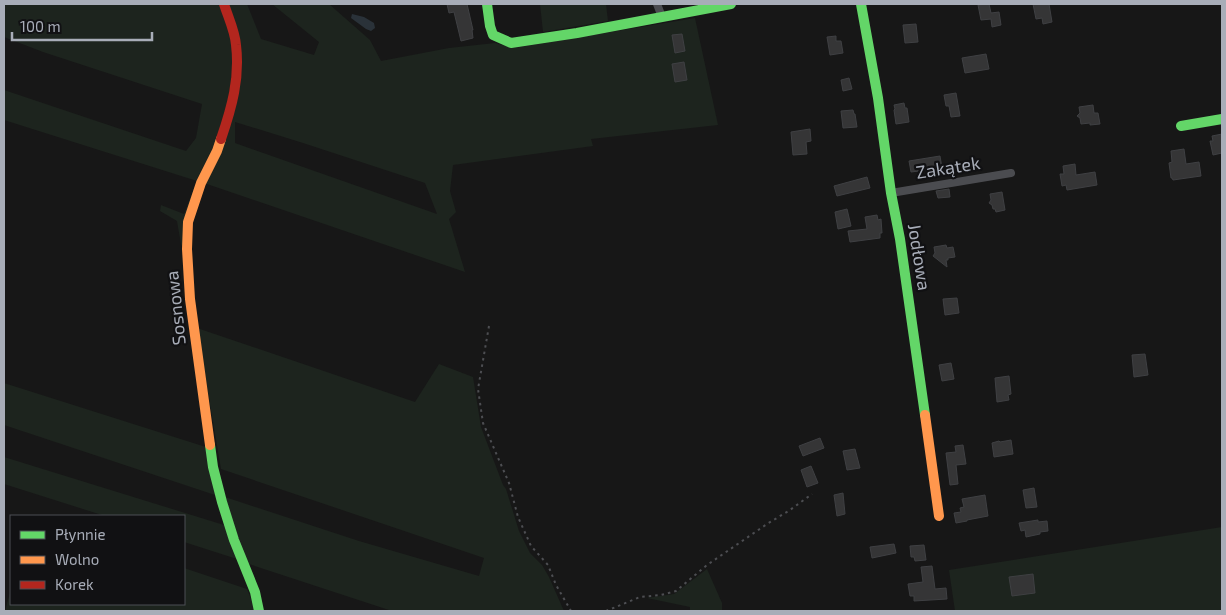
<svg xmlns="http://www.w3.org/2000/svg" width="1226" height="615" font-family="'Exo 2',sans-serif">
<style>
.green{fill:#1d241e;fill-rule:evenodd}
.water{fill:#2a3239}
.building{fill:#353536;stroke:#3f4043}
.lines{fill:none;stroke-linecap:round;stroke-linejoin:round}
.path{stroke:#4d4e52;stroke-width:2;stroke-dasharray:2.5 4;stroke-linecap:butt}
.street{stroke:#4b4c50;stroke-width:8}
.fast{stroke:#63d668;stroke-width:10}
.slow{stroke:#ff974d;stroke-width:10}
.jam{stroke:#b3261e;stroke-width:10}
.labels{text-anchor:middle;stroke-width:4.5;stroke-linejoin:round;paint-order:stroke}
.street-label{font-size:18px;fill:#a8adb8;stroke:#111113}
</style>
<rect width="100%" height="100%" fill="#171717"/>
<!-- green -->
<path class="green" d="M4,4h216l14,37v23l-8,47 -9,35 -18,36 -14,71 -4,-9 -4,-23 -17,-10 1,-6 23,9 13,-33 -193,-61v-30l182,61 10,-13 6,-34 -159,-52 -39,-15z
M227,4h20l14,35 53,16 5,-13 -47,-38h57l41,36 11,21 68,-13 46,-5 19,5 181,-30 23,107 -127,14 2,7 -140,19 -3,26 6,21 -7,7 16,53 -261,-89 36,-112zM235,122l68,21 122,40 12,31 -202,-71z
M540,4h66l2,17 -65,11z
M197,328l218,74 24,-38 34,13 8,50 22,58 3,4 13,42 11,22 12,12 7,12 15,34h-172l-146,-48 -21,-66 134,44 120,35 5,-18 -263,-89z
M4,383l205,65 6,47 -211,-70z
M4,457l220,68 13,34 -53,-17v-26h-79l-101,-32z
M1222,527v84h-267l-6,-41z
M184,568l63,21 9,22h-251l6,-22v15h173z
M707,569l15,34v8h-32v-4l-43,-9 27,-4z"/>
<!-- water -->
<path class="water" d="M352,14l12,3 10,6 1,5 -4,3 -5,-2 -15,-11z"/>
<!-- building -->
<path class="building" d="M447,4h20l6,26h-1l1,8 -12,3 -7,-29 -5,1z
M989,4l2,9 8,-1 2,13 -9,2 -1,-8 -10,1 -3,-15z
M1033,4h16l3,18 -9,2 -1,-6 -6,1z
M916,24l2,18 -13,1 -2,-18z
M682,34l3,17 -10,2 -3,-18z
M836,36v5h5l2,12 -13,2 -3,-18z
M986,54l3,15 -24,4 -3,-15z
M684,62l3,18 -12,2 -3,-18z
M849,78l3,11 -9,2 -2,-11z
M956,93l4,23 -9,1 -2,-11h-3l-2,-11z
M904,103l1,5h2l2,14 -13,2 -2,-14 1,-1 -1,-4z
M1093,105l1,8h4l2,11 -10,1v-2l-9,1 -1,-6 -3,-2 3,-3 -1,-6z
M853,110l1,4h1l2,13 -14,1 -2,-17z
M810,129l1,12 -5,1 1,12 -14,1 -2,-23z
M1222,134v19l-9,2 -3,-14h3l-1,-5z
M1184,149l2,15 13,-2 2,14 -28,4 -1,-2h-1l-2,-15 3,-1 -1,-11z
M940,156l2,12 -31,4 -2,-11z
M1075,164l1,11 19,-3 2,13 -30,5 -1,-5 -4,1 -2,-12h4l-1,-8z
M867,177l3,11 -33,8 -3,-10z
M949,189l1,8 -12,1 -2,-7z
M1002,192l3,18 -9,2 -1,-3h-2l-1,-4 -3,-2 2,-3 -1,-6z
M847,209l4,17 -13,3 -3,-17z
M877,215l1,5 3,-1 1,14h-2v5l-30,4 -2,-11 19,-2 -2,-12z
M946,245l1,3 6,-1 2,10 -7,1v2h-2l1,7 -14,-11 2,-3 -1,-6z
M957,298l2,15 -14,2 -2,-16z
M1145,354l3,21 -14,2 -2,-22z
M951,363l3,16 -12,2 -3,-16z
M1009,376l2,18 -3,1 1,5 -12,2 -2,-24z
M820,438l4,10 -21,8 -4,-10z
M1011,440l2,14 -19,3 -2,-14 7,-2 1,1z
M963,445l3,19 -10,1 2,19 -8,1 -4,-32 10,-1 -1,-6z
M855,449l5,19 -13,2 -4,-19z
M811,466l7,17 -11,4 -6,-17z
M1034,488l3,19 -11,1 -3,-18z
M843,493l2,21 -8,2 -3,-21z
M985,495l3,21 -21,4v1l-11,2 -2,-10 7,-1 -1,-4 4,-1 -2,-8z
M1038,520v2l9,-1 1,10 -8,1v2l-14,3 -1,-7 -4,1 -2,-8z
M894,544l2,9 -24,5 -2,-11z
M924,545l2,15 -11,1 -1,-4h-3l-1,-11z
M932,566l3,23 11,-1 1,11 -33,2v-5h-4l-2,-12 15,-2 -2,-15z
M1033,574l2,19 -23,3 -3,-19z"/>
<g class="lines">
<!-- path -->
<path class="path" d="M489,326l-11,63 5,34 26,60 9,34 13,29 17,19 8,20 15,26
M606,611l34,-14 21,-2 15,-4 31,-26 60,-41 23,-14 22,-16"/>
<!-- street -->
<path class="street" d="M657,4l5,13
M891,193l120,-20"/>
<!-- fast -->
<path class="fast" d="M487,4l3,22 3,9 18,8 66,-10 154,-29
M861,4l17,94 13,95 9,46 25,176
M1181,126l41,-7
M210,445l3,22 9,35 12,38 21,52 4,19"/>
<!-- slow -->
<path class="slow" d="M925,415l14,101
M210,445l-20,-146 -3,-50 1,-27 13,-39 16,-32 4,-12"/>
<!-- jam -->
<path class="jam" d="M221,139c11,-32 19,-61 15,-94 -1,-14 -8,-28 -12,-41"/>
</g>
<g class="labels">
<!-- street labels -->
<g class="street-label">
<text transform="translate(948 168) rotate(-9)" y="6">Zakątek</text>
<text transform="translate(919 257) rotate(81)" y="6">Jodłowa</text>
<text transform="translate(176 308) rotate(-96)" y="6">Sosnowa</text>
</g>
</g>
<!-- border -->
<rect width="1226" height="615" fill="none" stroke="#a8adb8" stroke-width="10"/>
<!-- legend -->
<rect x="10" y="515" width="175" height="90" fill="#111113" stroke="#4d4f55"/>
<rect x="20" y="531" width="25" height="8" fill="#63d668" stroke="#4d4f55"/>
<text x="55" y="540" font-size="15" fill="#a8adb8">Płynnie</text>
<rect x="20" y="556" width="25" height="8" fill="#ff974d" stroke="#4d4f55"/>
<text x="55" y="565" font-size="15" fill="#a8adb8">Wolno</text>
<rect x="20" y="581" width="25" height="8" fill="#b3261e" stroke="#4d4f55"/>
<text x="55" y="590" font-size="15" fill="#a8adb8">Korek</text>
<!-- scale -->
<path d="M12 32v8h140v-8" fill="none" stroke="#a8adb8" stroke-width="2.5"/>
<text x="20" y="32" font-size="15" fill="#a8adb8" stroke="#111113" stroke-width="4" paint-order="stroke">100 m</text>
</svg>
